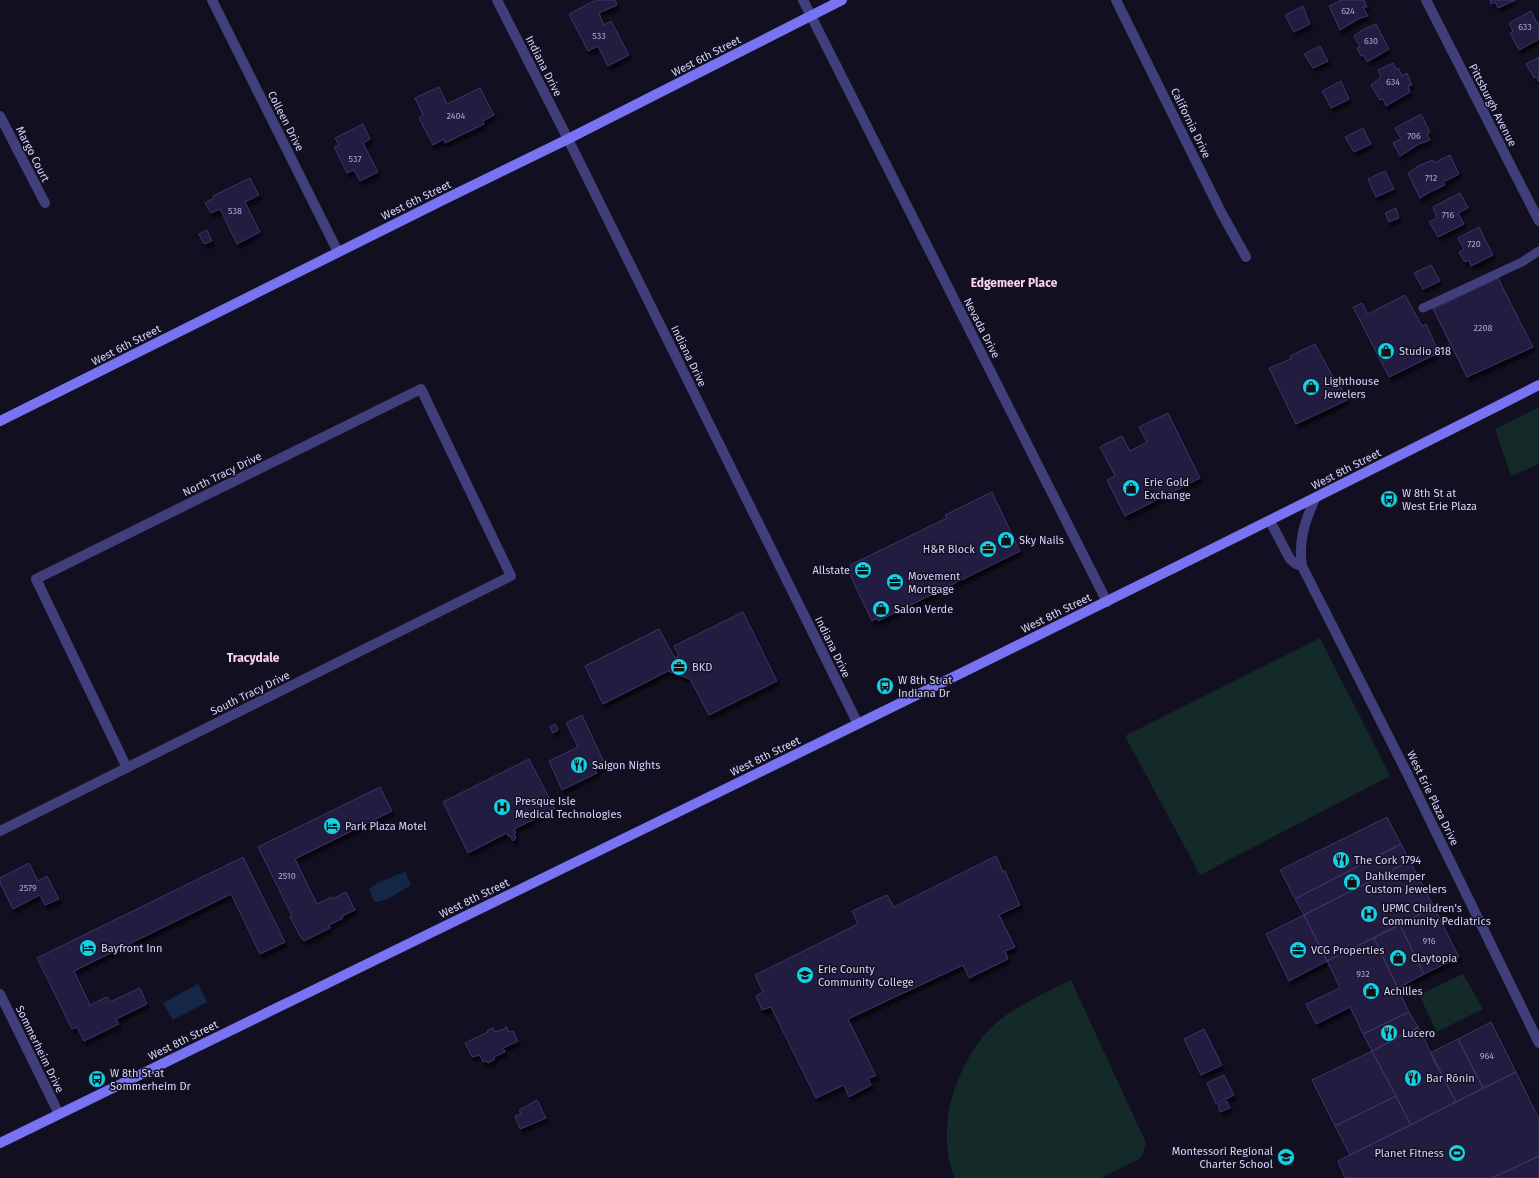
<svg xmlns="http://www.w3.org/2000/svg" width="1539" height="1178" font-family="'Fira Sans',sans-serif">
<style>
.green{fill:#132a29}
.water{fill:#142746}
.building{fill:#241d40;stroke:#3d326a;filter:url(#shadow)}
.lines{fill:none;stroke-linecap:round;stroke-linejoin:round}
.lane{stroke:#413f7b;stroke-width:9}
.street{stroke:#413f7b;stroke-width:10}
.secondary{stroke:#7773f2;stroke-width:10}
.labels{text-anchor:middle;stroke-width:3;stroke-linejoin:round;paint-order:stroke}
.number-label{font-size:9px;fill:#aba6cc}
.street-label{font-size:11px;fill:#d8d3fb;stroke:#120f21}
.poi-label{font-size:11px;fill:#d8d3fb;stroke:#120f21;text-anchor:start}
.neighbourhood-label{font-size:12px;font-weight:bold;fill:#fbd5ed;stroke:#120f21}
</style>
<defs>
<filter id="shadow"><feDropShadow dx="2.5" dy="4.5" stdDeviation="1" flood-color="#0009"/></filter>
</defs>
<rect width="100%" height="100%" fill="#120f21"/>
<!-- green -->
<path class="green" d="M1539,407v57l-28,12 -16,-47z
M1320,638l70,138 -190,99 -75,-139z
M1463,974l20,35 -46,23 -18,-37z
M1071,980l75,163 -5,15 -40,20h-147c-4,-13 -7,-25 -7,-39 -2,-39 19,-89 48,-115 22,-19 50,-31 76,-44z"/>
<!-- water -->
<path class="water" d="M404,872h2l5,13c-11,6 -24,17 -37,17l-5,-13 8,-6z
M198,984l9,18 -34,18 -10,-17z"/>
<!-- building -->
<path class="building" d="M596,0h19l2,5 -18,8 5,12 7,-4 18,34 -21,11 -10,-20 -10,5 -19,-37z
M1342,0h22l3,7h-4l5,9 -8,2 -20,12 -11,-24z
M1490,0h25l-17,8 -3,-6 -4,2z
M1303,6l7,18 -16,8 -9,-17z
M1531,11l6,12 2,-1v17l-20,11 -9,-17 3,-2 -4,-8z
M1376,24l13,25 -22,13 -4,-7 -2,1 -4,-8 3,-1 -6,-11 10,-7z
M1320,46l8,15 -15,7 -9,-14z
M1539,57v24h-1l-1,-4 -3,1 -8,-14z
M1393,63l3,6 2,-1 4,8 5,-3 5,12 -4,1 2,6 -24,14 -3,-7 -3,1 -9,-15 10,-8 -3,-7z
M1341,81l8,18 -18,9 -9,-17z
M439,87l8,17 33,-16 14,27 -11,6 1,3 -39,19 -1,-4 -11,6 -14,-27 4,-3 -8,-17z
M1421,114l9,18 -3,2 3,6 -11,4 -19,12 -7,-13 8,-4 -6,-11z
M363,124l7,15 -7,4 15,29 -18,9 -6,-11 -7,3 -13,-26 5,-2 -4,-7z
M1363,128l8,16 -17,8 -9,-15z
M1450,155l9,19 -16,8 2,3 -13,6 -12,7 -12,-25 12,-8 13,-5 1,3z
M1385,171l9,18 -18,8 -8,-18z
M250,178l9,17 -14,7 15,30 -23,12 -17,-35 -9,4 -6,-10 9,-5 -1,-2z
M1460,193l8,15 -10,5 6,11 -26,13 -9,-15 8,-4 -4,-11z
M1396,208l3,10 -10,4 -4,-9z
M1479,227l14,28 -22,11 -2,-6 -4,2 -6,-10 5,-3 -6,-11z
M207,230l5,11 -8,3 -5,-10z
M1431,265l9,16 -17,8 -9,-16z
M1498,278l35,69 -66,30 -34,-68z
M1405,295l17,31 4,-2 11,24 -3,1 2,5 -47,23 -36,-70 9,-4 6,11z
M1315,344l23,42 2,-1 7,15 -51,24 -27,-56 22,-9 -1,-3z
M1168,413l32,65 -75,38 -18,-36 8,-4 -15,-29 22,-11 8,15 17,-9 -8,-15z
M992,492l28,59 -142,70 -1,-3 -5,3 -24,-50 4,-2 -2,-4 97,-47 -2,-3z
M1392,494l2,5 -9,4 -2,-4z
M743,612l34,69 -68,34 -19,-36 -22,-8 -65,33 -18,-38 74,-37 16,29 4,-2 -5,-10z
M582,715l23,49 -10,6 2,3 -35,17 -13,-29 29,-14 -12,-24z
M555,724l3,6 -5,3 -3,-6z
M529,759l26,50 -41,20 2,4 -2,1 2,4 -3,3 -3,-5h-2l-1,-3 -39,20 -25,-51z
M380,787l12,24 -97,48 22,45 15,-7 1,2 13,-7 9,18 -13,6 1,2 -14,7 1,3 -26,13 -2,-3h-1l-11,-21 2,-1 -34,-69z
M1387,817l14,27 -106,55 -15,-29z
M1401,844l9,17 -106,54 -9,-16z
M996,856l7,16 2,-1 15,34 -21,10 16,32 -10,4 3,8 -39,19 -6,-13 -115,54 28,57 -8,2 3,7 -22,12 -5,-12 -28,13 -45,-91 -9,3 -6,-14 7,-4 -8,-17 103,-51 -6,-13 35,-16 7,12z
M243,857l42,85 -25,12 -29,-60 -157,77 16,34 17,-8 3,5 30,-14 7,16 -31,15 3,5 -35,17 -7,-14 -5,2 -35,-71z
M1410,861l24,46 -107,54 -23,-46z
M29,863l9,18 9,-5 12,23 -14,6 -5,-10 -27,14 -13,-26v-5z
M1434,907l25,50 -35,17 -24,-49z
M1304,915l23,46 -38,20 -23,-47z
M1400,925l24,49 -26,14 -24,-50z
M1374,938l35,74 -46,22 -13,-27 -34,17 -10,-20 34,-16 -13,-27z
M1409,1012l9,15 -46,24 -9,-17z
M1491,1022l25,50 -33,16 -25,-49z
M506,1026l3,6 4,-1 5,10 -15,7 2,4 -11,5v3l-6,3 -2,-2 -3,1 -3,-7 -8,2 -7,-14 23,-11 -1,-1 3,-2 3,-1 2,4 9,-3z
M1418,1027l38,75 -45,23 -39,-74z
M1204,1029l18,36 -21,10 -17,-36z
M1458,1039l25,49 -27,14 -26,-49z
M1372,1051l24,45 -61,30 -23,-46z
M1516,1072l23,47v37l-47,22h-147l-7,-17z
M1224,1075l10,20 -18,9 -9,-21z
M1396,1096l15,29 -61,30 -15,-29z
M537,1100l9,18 -26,11 -5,-13 6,-2 -2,-4z
M1227,1101l3,7 -10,4 -2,-7z
M1539,1156v22h-47z"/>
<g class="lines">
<!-- lane -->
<path class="lane" d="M1423,308l99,-46 17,-11"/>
<!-- street -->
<path class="street" d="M212,0l126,252
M497,0l71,139 290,585
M803,0l304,602
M1116,0l105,212 25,45
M1426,0l113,221
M0,116l45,87
M1315,499c-10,22 -17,42 -13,67l105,207 132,270
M1270,521l20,38 6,5 6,2
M0,831l511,-255 -90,-187 -385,190 91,189
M0,994l59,120"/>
<!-- secondary -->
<path class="secondary" d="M0,421l443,-221 125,-61 274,-139
M0,1143c514,-251 1029,-500 1539,-758"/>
</g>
<!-- icons -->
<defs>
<g id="shop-disc" transform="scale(0.9)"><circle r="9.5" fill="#16d0e5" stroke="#120f21"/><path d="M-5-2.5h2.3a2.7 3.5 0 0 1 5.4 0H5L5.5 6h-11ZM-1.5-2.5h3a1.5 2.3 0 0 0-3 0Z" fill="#111"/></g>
<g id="bus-disc" transform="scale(0.9)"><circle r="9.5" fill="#16d0e5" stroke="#120f21"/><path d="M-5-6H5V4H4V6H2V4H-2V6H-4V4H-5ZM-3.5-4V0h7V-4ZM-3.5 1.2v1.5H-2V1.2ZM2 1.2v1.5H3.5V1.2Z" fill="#111"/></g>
<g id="office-disc" transform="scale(0.9)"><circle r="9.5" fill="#16d0e5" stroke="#120f21"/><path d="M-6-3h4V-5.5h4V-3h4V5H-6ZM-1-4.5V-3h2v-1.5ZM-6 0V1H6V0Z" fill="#111"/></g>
<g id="restaurant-disc" transform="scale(0.9)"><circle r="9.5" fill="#16d0e5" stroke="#120f21"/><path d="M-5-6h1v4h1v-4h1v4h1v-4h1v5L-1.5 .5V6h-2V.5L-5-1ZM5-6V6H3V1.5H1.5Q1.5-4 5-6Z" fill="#111"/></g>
<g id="hospital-disc" transform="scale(0.9)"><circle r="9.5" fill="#16d0e5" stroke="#120f21"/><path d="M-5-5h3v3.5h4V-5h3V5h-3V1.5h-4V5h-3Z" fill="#111"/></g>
<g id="hotel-disc" transform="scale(0.9)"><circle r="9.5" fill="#16d0e5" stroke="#120f21"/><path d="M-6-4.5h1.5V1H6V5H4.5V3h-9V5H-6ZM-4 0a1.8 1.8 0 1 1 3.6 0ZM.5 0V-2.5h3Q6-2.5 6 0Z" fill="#111"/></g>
<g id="university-disc" transform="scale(0.9)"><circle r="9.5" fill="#16d0e5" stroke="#120f21"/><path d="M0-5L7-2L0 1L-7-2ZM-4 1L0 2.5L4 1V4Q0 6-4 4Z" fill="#111"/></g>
<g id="stadium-disc" transform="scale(0.9)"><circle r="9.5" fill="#16d0e5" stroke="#120f21"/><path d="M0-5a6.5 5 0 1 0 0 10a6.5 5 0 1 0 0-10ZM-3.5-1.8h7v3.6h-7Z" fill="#111"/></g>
<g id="school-disc" transform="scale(0.9)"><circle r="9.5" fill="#16d0e5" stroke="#120f21"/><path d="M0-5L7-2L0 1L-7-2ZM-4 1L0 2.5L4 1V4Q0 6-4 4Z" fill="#111"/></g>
</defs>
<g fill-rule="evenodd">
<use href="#shop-disc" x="1386" y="351"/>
<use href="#shop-disc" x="1311" y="387"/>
<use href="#shop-disc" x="1131" y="488"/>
<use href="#bus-disc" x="1389" y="499"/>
<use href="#shop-disc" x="1006" y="540"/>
<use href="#office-disc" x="988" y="549"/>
<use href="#office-disc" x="863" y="570"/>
<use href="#office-disc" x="895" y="582"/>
<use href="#shop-disc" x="881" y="609"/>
<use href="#office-disc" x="679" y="667"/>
<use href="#bus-disc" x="885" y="686"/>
<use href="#restaurant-disc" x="579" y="765"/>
<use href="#hospital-disc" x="502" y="807"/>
<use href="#hotel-disc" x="332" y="826"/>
<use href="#restaurant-disc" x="1341" y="860"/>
<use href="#shop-disc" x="1352" y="882"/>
<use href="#hospital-disc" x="1369" y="914"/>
<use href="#hotel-disc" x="88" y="948"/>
<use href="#office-disc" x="1298" y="950"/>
<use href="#shop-disc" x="1398" y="958"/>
<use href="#university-disc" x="805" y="975"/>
<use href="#shop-disc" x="1371" y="991"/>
<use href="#restaurant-disc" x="1389" y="1033"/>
<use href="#restaurant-disc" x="1413" y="1078"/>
<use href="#bus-disc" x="97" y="1079"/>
<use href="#stadium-disc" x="1457" y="1153"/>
<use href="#school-disc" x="1286" y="1157"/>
</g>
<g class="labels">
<!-- number labels -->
<g class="number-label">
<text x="1348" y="14">624</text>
<text x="1525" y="30">633</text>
<text x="599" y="39">533</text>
<text x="1371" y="44">630</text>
<text x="1393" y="85">634</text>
<text x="456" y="119">2404</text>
<text x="1414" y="139">706</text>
<text x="355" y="162">537</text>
<text x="1431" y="181">712</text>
<text x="235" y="214">538</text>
<text x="1448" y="218">716</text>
<text x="1474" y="247">720</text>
<text x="1483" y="331">2208</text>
<text x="287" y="879">2510</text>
<text x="28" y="891">2579</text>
<text x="1429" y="944">916</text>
<text x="1363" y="977">932</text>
<text x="1487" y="1059">964</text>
</g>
<!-- street labels -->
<g class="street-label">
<text transform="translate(706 56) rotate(-27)" y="4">West 6th Street</text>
<text transform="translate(544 66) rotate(63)" y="4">Indiana Drive</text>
<text transform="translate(1493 105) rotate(63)" y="4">Pittsburgh Avenue</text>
<text transform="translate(286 121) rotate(63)" y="4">Colleen Drive</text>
<text transform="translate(1191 123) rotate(64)" y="4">California Drive</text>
<text transform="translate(33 154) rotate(63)" y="4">Margo Court</text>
<text transform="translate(416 200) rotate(-26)" y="4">West 6th Street</text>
<text transform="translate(982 328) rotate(63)" y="4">Nevada Drive</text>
<text transform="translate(126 345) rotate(-27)" y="4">West 6th Street</text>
<text transform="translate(689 356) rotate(64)" y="4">Indiana Drive</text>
<text transform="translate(1346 469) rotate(-27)" y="4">West 8th Street</text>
<text transform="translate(222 474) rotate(-26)" y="4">North Tracy Drive</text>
<text transform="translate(1056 613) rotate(-26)" y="4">West 8th Street</text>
<text transform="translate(833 647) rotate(64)" y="4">Indiana Drive</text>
<text transform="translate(250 693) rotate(-26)" y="4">South Tracy Drive</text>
<text transform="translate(765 756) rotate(-26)" y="4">West 8th Street</text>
<text transform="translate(1433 798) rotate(64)" y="4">West Erie Plaza Drive</text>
<text transform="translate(474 898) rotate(-26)" y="4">West 8th Street</text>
<text transform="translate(183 1040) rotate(-26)" y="4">West 8th Street</text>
<text transform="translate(40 1049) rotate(64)" y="4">Sommerheim Drive</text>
</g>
<!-- poi labels -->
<g class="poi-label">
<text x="1399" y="355">Studio 818</text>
<text x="1324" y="385">Lighthouse<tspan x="1324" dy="13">Jewelers</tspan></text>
<text x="1144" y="486">Erie Gold<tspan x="1144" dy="13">Exchange</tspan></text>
<text x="1402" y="497">W 8th St at<tspan x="1402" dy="13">West Erie Plaza</tspan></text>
<text x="1019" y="544">Sky Nails</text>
<text x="975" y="553" text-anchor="end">H&amp;R Block</text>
<text x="850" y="574" text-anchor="end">Allstate</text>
<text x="908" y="580">Movement<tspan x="908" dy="13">Mortgage</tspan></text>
<text x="894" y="613">Salon Verde</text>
<text x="692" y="671">BKD</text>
<text x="898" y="684">W 8th St at<tspan x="898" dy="13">Indiana Dr</tspan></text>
<text x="592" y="769">Saigon Nights</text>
<text x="515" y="805">Presque Isle<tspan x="515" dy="13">Medical Technologies</tspan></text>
<text x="345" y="830">Park Plaza Motel</text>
<text x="1354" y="864">The Cork 1794</text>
<text x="1365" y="880">Dahlkemper<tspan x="1365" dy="13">Custom Jewelers</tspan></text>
<text x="1382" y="912">UPMC Children's<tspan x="1382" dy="13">Community Pediatrics</tspan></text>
<text x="101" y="952">Bayfront Inn</text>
<text x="1311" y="954">VCG Properties</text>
<text x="1411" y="962">Claytopia</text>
<text x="818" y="973">Erie County<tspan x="818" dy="13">Community College</tspan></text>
<text x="1384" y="995">Achilles</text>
<text x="1402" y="1037">Lucero</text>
<text x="110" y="1077">W 8th St at<tspan x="110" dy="13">Sommerheim Dr</tspan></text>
<text x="1426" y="1082">Bar Rōnin</text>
<text x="1273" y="1155" text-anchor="end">Montessori Regional<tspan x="1273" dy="13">Charter School</tspan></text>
<text x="1444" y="1157" text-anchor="end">Planet Fitness</text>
</g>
<!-- neighbourhood labels -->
<g class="neighbourhood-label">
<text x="1014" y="287">Edgemeer Place</text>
<text x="253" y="662">Tracydale</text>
</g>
</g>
</svg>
